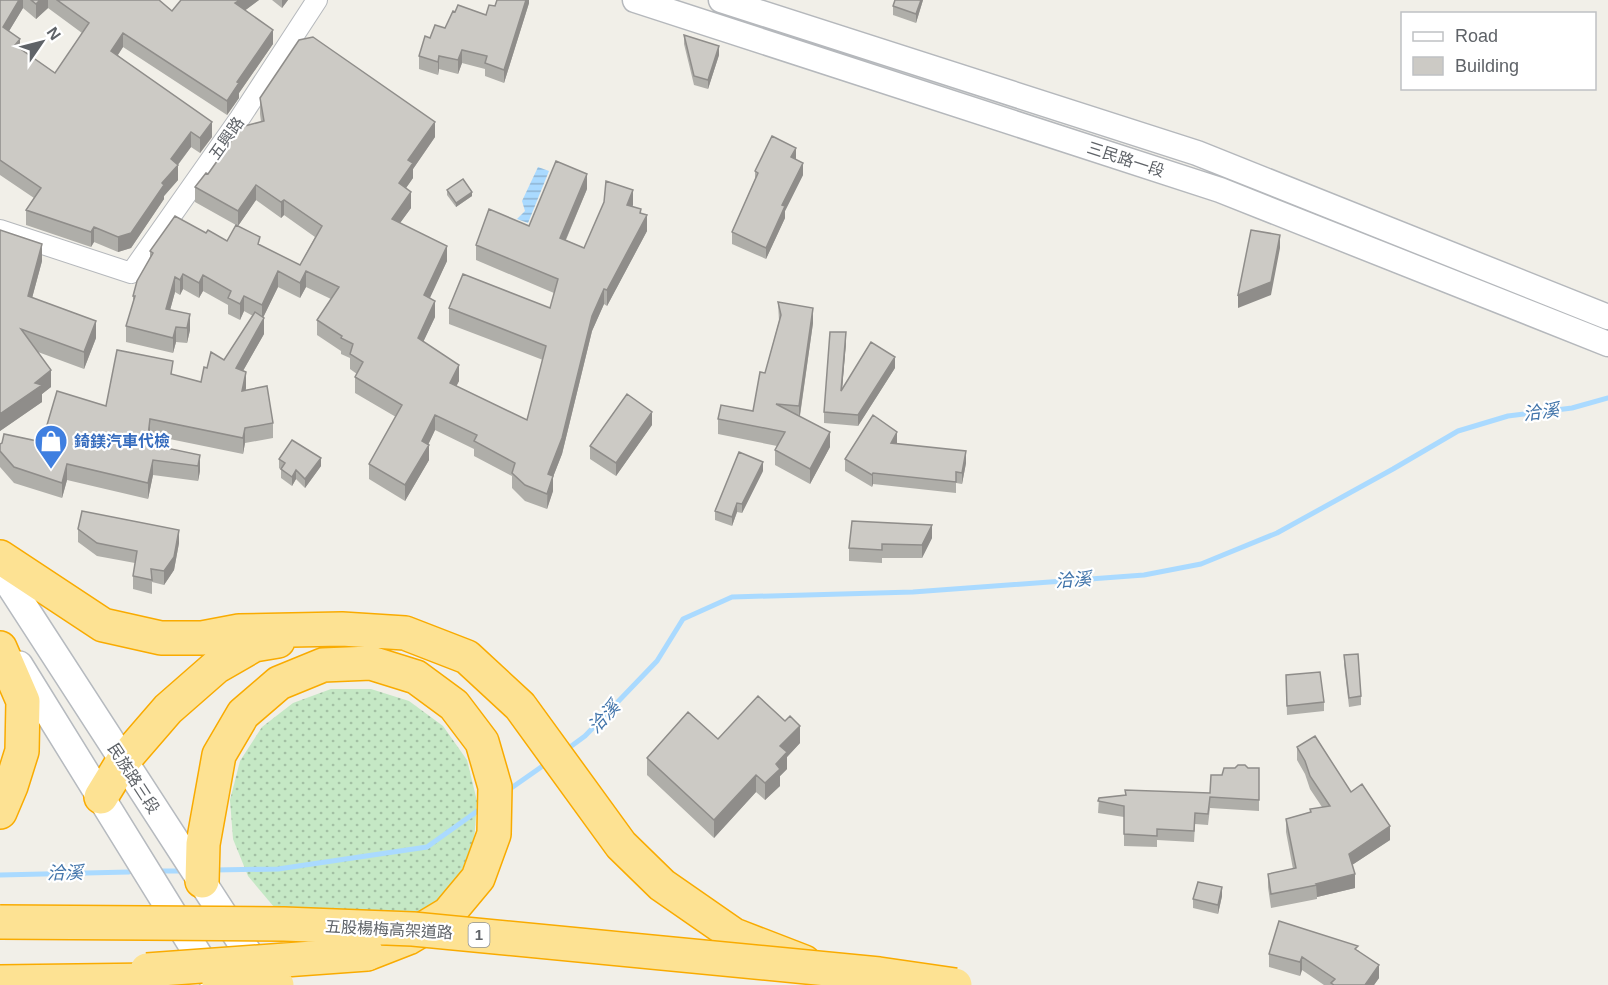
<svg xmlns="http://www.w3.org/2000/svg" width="1608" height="985" font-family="Helvetica,'Noto Sans TC',sans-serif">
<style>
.grass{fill:url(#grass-dots)}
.water{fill:url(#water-rules)}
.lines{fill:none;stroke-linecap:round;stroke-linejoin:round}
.stream{stroke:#aadaff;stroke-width:5}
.minor-casing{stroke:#b5b8bc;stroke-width:22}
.tertiary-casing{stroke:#b5b8bc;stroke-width:27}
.secondary-casing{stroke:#b6babf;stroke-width:30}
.motorway-casing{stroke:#f9ab00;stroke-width:36}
.minor{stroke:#fff;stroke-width:20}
.tertiary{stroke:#fff;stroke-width:24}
.secondary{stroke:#fff;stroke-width:27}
.motorway{stroke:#fde293;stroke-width:33}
.motorway-bridge-casing{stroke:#f9ab00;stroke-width:36;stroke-linecap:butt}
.motorway-bridge{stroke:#fde293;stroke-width:33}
.wall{fill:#afaea9;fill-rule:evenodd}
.shaded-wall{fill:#8f8d8a}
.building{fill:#cccac5;stroke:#8f8d8a;stroke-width:1.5}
.labels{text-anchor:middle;stroke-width:4.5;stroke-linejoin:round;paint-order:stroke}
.shield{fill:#fff;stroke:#8f9295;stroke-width:1.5}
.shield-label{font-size:15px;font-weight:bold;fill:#5f6368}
.street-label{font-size:16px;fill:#5f6368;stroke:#fff}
.shop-label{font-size:16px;font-weight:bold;fill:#366cbe;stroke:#fff;text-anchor:start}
.water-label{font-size:18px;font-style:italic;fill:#4174aa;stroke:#fff}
</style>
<defs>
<pattern id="grass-dots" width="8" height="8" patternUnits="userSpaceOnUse" patternTransform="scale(1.5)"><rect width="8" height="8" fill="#c5e8c5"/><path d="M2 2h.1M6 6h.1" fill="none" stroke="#a3c0a4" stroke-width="1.8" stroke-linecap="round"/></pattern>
<pattern id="water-rules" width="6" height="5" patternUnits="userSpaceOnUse" patternTransform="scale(1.5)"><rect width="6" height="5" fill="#aadaff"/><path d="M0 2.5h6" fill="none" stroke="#8eb4d2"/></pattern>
</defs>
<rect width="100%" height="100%" fill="#f1efe8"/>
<!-- grass -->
<path class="grass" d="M331,689h40l38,12 34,25 24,34 10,41 -3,42 -17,38 -28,31 -120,15 -35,-20 -26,-31 -15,-37 -3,-39 10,-39 22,-34 31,-24z"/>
<!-- water -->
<path class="water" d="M538,167l11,4 -21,52 -11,-4 8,-8 -3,-10z"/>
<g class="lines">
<!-- stream -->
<path class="stream" d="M566,750l19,-14 72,-75 26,-42 49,-22 181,-5 231,-17 57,-11 76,-31 116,-64 65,-38 50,-15 64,-8 36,-10
M507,791l40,-28
M214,870l64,-1 149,-22 56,-40
M163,871h22
M0,875l129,-3"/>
<!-- minor casing -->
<g class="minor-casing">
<path id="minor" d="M0,230l131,43 109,-155 77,-118"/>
</g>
<!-- tertiary casing -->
<g class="tertiary-casing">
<path id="tertiary" d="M635,0l585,190 388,154
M721,0l476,153 411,164"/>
</g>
<!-- secondary casing -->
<g class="secondary-casing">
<path id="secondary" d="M0,570l263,406
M19,665l196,317"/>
</g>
<!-- motorway casing -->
<g class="motorway-casing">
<path id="motorway" d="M0,557l103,68 58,13h41l37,-7 103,-2 63,4 62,24 53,49 101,139 41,40 72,50 70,27
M0,648l23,53 -1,50 -11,35 -11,26
M101,797l22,-36 45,-52 48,-42 38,-22 24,-4
M202,881l1,-37 16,-89 24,-41 36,-31 44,-18 48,-2 45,14 38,28 28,37 13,45 -1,47 -16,44 -30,36 -40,24 -41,16
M0,982l155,-2"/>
</g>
<!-- minor -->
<use href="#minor" class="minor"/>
<!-- tertiary -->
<use href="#tertiary" class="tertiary"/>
<!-- secondary -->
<use href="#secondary" class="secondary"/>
<!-- motorway -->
<use href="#motorway" class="motorway"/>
<!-- motorway-bridge casing -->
<g class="motorway-bridge-casing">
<path id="motorway-bridge" d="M0,922l284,2 129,5 466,45 76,11
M147,970l220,-16
M219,983l58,2"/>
</g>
<!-- motorway-bridge -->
<use href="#motorway-bridge" class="motorway-bridge"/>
</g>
<!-- wall -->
<path class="wall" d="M0,0h159l13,11 9,-11h78l-14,10 28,34 -34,49v5l-12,17 -104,-68 -5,8 94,82 -12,16 -9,-6 -13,18v15l-14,16v3l-33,49 -13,4 -24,-10 -3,5 -65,-22v-15l8,-12 -34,-23zM23,8l13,11 12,-11 34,25 -27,40 -35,-24 -11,-18z
M272,0h16l-6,8z
M529,0v3l-25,80 -19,-7v-7l-23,-6 -4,11 -19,-5 -1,6 -19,-6v-13l11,-18 15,-10 10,-16 31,3 9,-9z
M895,0h28l-7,23 -23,-8v-9z
M684,35l35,20 -11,34 -14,-4 -10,-41z
M260,98l175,39 -22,32v9l-7,10 5,20 -11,15 47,38 -18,37 6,19 -12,25 36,39 -3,5 71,34 16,-60 -94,-36v-16h101l4,-15 -78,-33v-15l53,-19 58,-37 -21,51 18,8 49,-43 -1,2 9,6 6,18 -40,75 -3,-2 -12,27 -30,123 -9,23v14l-6,18 -22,-8 -13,-13v-12l-38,-20v-7l-39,-19 -7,14 1,16 -24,41 -36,-22v-15l27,-47 -41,-24v-16l2,-3 -7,-5v-11l-9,-4v-3l-24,-16v-15l14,-21 -25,-12 -6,11 -22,-11 -15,30 1,17 -21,37 3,17 -1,3 28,32v15l-28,5 -2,11 -93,-19 -1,10 51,10v16l-2,10 -45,-6 -5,24 -81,-19 -5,18 -48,-15 -14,-16v-23l42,-2 64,-36 67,-31 28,7 6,-14 17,-8 29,-44 -9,-5 -4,9 -12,-6v-9l-25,-14 -4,7 -16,-9 -3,6 -5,-3 -5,18 20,20 -3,13 -11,-1 -3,11 -47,-11v-16l7,-21v-9l17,-39v-6l56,-18 21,8 9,-16 -41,-23v-15l66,-65 -1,-8zM256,200l25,18 3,-3 31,22 -15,28 -40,-20 -22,-19z
M796,160l7,15 -18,36v7l-19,41 -34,-15v-12l23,-53v-8z
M447,190l25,6 -16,11 -9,-12z
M0,230l42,31 -10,37 64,40 -12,31 -46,-17 13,35 -9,7v8l-42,29z
M778,302l35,21 -13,93 30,31 -20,37 -35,-19v-15l2,-4 -59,-12v-15l35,-8 12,-38 14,-52z
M846,343l-4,46 53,-21 -37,58 -34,-3v-11z
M652,425l-36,51 -26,-17v-13z
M897,443l69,20 -4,21 -6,-1v10l-83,-9 -1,3 -27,-16v-12z
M279,459l42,7 -16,22 -9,-9 -4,7 -11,-8v-8l-2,-2z
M763,471l-21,42 -5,-1 -5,14 -17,-6v-9z
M78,529l101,14 -5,27 -10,15 -12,-3v12l-19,-5v-13l2,-13 -38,-7 -19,-14z
M932,538l-10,20h-40v5l-33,-2v-13z
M1344,655l17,41v9l-12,2 -5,-43z
M1286,675l38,27v9l-37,4z
M718,739l82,4 -13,14v12l-7,7v10l-15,14 -9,-8 -42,46 -67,-63v-17z
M1297,747l54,45 39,48 -38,25 3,23 -38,9v2l-46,9 -3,-21v-13l25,-5 -7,-37v-13l24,-7 12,-5 -12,-18 -5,-15 -8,-14z
M1248,768h11v43l-49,-3 -2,17 -13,-1 -1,18 -37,-2v7l-33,-1v-29l-26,-4 1,-15 111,-5 12,-18z
M1222,896l-4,18 -25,-6v-9z
M1358,950l21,28 -5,7h-50l-22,-15 -2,6 -31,-9v-13z"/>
<!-- shaded-wall -->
<path class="shaded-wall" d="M19,0h4v8l-20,33v-14z
M40,0h8v8l-12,11v-15z
M240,0h19l-24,18v-15z
M282,0h6l-6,8z
M526,0h3v3l-25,80v-13z
M921,0h2l-7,23v-9z
M273,30v14l-34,49v5l-12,17v-14l10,-19z
M123,33v14l-12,18v-14z
M20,39v14l-5,-8z
M719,46v9l-11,34v-9z
M462,50v13l-4,11v-14z
M439,56v13l-1,6v-13z
M212,122v15l-12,16v-15z
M435,122v15l-22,32v9l-14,20v-15l9,-23z
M191,132v15l-18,24 5,-6v15l-14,16v3l-33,49 -13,4v-15l44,-54 9,-24z
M796,148v11l-5,10v-12z
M803,163v12l-18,36v7l-19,41v-11l16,-43z
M587,174v15l-27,64v-15z
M256,185v15l-18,26v-15z
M633,190v15l-6,15v-15z
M411,192v16l-19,26v-15z
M472,192v4l-16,11v-4z
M284,200v15l-3,3v-16z
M647,215v16l-40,75v-16z
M94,227v15l-3,5v-15z
M1280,235v13l-9,47 -33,13v-13z
M42,244v17l-14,52v-17z
M447,246v15l-23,50v-16z
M278,271v16l-16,33v-15z
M306,271v16l-6,11v-15z
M183,274v15l-3,6v-15z
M203,275v16l-4,7v-15z
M175,277v15l-9,33v-16z
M604,289v15l-12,27 -30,123 -9,23v14l-6,18 1,-35 44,-158z
M244,296v15l-4,9v-16z
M435,301v16l-17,36v-15z
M813,308v15l-14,98v-15z
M190,314v16l-3,13v-15z
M264,318v16l-28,49v-15z
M96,321v17l-12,31v-17z
M176,327v15l-3,11v-15z
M846,332v11l-5,59v-11z
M895,357v11l-37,58v-11z
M459,365v16l-9,18v-16z
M51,370v17l-9,7v8l-42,29v-17l35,-31z
M246,372v16l-4,19v-16z
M652,412v13l-36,51v-13z
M435,415v15l-12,26 6,-11v15l-24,41v-16l17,-44z
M150,419v16l-3,25v-16z
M245,428v15l-2,11v-16z
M830,432v15l-20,37v-15z
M897,432v12l-6,-1z
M966,451v12l-4,21v-11z
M200,455v16l-2,10v-15z
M321,458v8l-16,22v-9z
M153,460v15l-5,24v-16z
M763,462v9l-21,42v-9z
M67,464v16l-5,18v-15z
M296,470v9l-4,7v-9z
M873,473v11l-1,3v-12z
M737,503v9l-5,14v-9z
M932,525v13l-10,20v-13z
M179,530v13l-5,27 -10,15v-14z
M800,726v17l-13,14v12l-7,7v10l-15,14v-17l11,-19 4,-18z
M756,775v17l-42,46v-18z
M1390,826v14l-41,27v-13z
M1355,874v14l-38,9 -1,-13z
M1222,887v9l-4,18v-9z
M1302,957v13l-2,6v-14z
M1379,965v13l-5,7h-9z"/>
<!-- building -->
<path class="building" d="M0,0h19l-16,27 17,12 -5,6 40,28 34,-50 -32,-23h102l13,11 9,-11h59l-5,3 38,27 -36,52 2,1 -12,18 -104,-68 -12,18 101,71 -12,16 -9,-6 -20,27 7,6 -16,18 2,2 -33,48 -13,4 -24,-10 -3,5 -65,-22 15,-22 -41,-28z
M31,0h9l-4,4z
M497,0h29l-22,70 -19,-7 2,-7 -25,-6 -4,10 -19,-4 -1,6 -19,-6 6,-20 5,2 5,-13 10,3 8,-17 2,1 3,-7 28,10 3,-10 6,1z
M895,0h26l-5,14 -23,-8z
M684,35l35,11 -11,34 -14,-4z
M313,37l122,85 -27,38 5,3 -14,20 12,9 -19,27 55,27 -23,49 11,6 -17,37 41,27 -9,18 77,37 19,-74 -97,-38 14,-34 87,34 8,-29 -82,-34 13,-36 40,17 27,-65 31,13 -27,64 24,10 20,-46 2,-21 27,9 -6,15 14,4 -1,4 7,2 -40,75 -3,-1 -12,27 -30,122 -14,36 5,2 -6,18 -22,-9 -13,-12 3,-10 -41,-22 3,-6 -42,-20 -13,26 7,4 -24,40 -36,-21 33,-59 -47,-28 8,-15 -13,-8 3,-10 -12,-6 1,-2 -25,-16 22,-33 -33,-16 -6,12 -22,-12 -16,34 -18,-9 -4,8 -12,-6 3,-7 -28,-16 -4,8 -16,-9 -3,6 -5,-3 -9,32 24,5 -3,14 -11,-1 -3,11 -47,-12 9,-30h-2l4,-15 16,-28 -3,-2 25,-35 31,17 2,-3 19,11 9,-16 24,12 -2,7 42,21 22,-39 -38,-26 -3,2 -25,-17 -18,26 -43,-24 11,-14 2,1 33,-47 23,-6 -4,-23 39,-58z
M772,136l24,12 -5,9 12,6 -21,42 3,1 -19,42 -34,-16 26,-59 -3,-2z
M463,179l9,13 -16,11 -9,-13z
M0,230l42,14 -14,52 68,25 -12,31 -63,-23 30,41 -16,13 7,2 -42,29z
M1251,230l29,5 -9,47 -33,13z
M778,302l35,6 -14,98 -23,-2 54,28 -20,37 -35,-19 10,-18 -67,-13 3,-14 32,6 7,-39 5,1 16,-58z
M255,312l9,6 -28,50 10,4 -4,19 25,-5 6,37 -28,5 -2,10 -93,-19 -3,25 53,11 -2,11 -45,-6 -5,23 -81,-19 -5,19 -48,-16 -14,-16v-7l2,-1 2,-9 38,8 15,-51 49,15 11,-56 56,11 -2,13 30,8 3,-15 3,1 4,-16 13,8z
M830,332h16l-5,59 30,-49 24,15 -37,58 -34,-3z
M627,394l25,18 -36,51 -26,-17z
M873,415l24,17 -6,11 75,8 -4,22 -6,-1v10l-83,-9 -1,2 -27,-16z
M292,440l29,18 -16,21 -9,-9 -4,7 -11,-8 4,-6 -6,-4z
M739,452l24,10 -21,42 -5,-1 -5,14 -17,-6z
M82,511l97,19 -5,27 -10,14 -13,-2 1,11 -19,-4 4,-25 -40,-8 -19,-14z
M852,521l80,4 -10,20 -40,-1v6l-33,-2z
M1358,654l3,42 -12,2 -5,-43z
M1320,672l4,30 -37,4 -1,-31z
M758,696l27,25 5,-5 10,10 -20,20 7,6 -11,12 4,5 -15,14 -9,-8 -42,45 -67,-62 41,-46 30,27z
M1315,736l36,56 11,-8 28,42 -41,28 6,20 -39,10 1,1 -46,9 -3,-20 28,-6 -10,-49 25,-7 -1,-3 20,-3 -20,-30 -5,-15 -8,-14z
M1238,765h7l3,3h11v32l-49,-3 -2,17 -13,-1 -1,18 -37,-2v7l-33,-2v-28l-26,-5 1,-3 27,-3 -1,-5 85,3 1,-18h11l2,-7h11z
M1198,882l24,5 -4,18 -25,-6z
M1279,921l79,25 -3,3 24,16 -14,20h-31l-3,-2 4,-4 -33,-22 -2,5 -31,-8z"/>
<!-- icons -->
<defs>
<g id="shop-pin" transform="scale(1.725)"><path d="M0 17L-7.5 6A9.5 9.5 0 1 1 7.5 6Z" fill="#3f7fe0" stroke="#fff"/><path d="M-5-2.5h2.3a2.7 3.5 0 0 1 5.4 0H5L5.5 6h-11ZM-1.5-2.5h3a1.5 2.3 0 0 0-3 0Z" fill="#fff"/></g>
</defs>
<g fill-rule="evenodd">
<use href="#shop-pin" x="51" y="441"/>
</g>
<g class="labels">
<!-- shield labels -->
<rect class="shield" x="468.5" y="923" width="21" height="24" rx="4.5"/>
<g class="shield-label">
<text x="479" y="940">1</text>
</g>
<!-- street labels -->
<g class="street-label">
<text transform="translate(226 138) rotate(-55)" y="6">五興路</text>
<text transform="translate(1126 159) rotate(18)" y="6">三民路一段</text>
<text transform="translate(134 778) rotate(57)" y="6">民族路三段</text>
<text transform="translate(389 929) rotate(3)" y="6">五股楊梅高架道路</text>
</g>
<!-- shop labels -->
<g class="shop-label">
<text x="74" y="447">錡鎂汽車代檢</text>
</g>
<!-- water labels -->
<g class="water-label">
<text transform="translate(1541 412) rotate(-7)" y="6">洽溪</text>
<text transform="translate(1073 580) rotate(-4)" y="6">洽溪</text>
<text transform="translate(604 717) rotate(-47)" y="6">洽溪</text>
<text transform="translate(65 873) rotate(-1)" y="6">洽溪</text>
</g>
</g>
<!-- legend -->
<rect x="1401" y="12" width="195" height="78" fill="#ffffff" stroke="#bfc1c3" stroke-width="1.5"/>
<rect x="1413" y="32" width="30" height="9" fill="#ffffff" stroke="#bfc1c3" stroke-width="1.5"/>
<text x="1455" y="42" font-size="18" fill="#5f6368">Road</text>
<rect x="1413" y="57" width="30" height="18" fill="#cccac5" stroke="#bfc1c3" stroke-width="1.5"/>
<text x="1455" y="72" font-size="18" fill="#5f6368">Building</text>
<!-- north arrow -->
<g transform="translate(42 42) rotate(55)" stroke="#ffffff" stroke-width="4.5" paint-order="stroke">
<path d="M0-4.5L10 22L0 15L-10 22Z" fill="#5f6368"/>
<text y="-9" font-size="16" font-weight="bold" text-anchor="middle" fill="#5f6368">N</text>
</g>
</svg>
